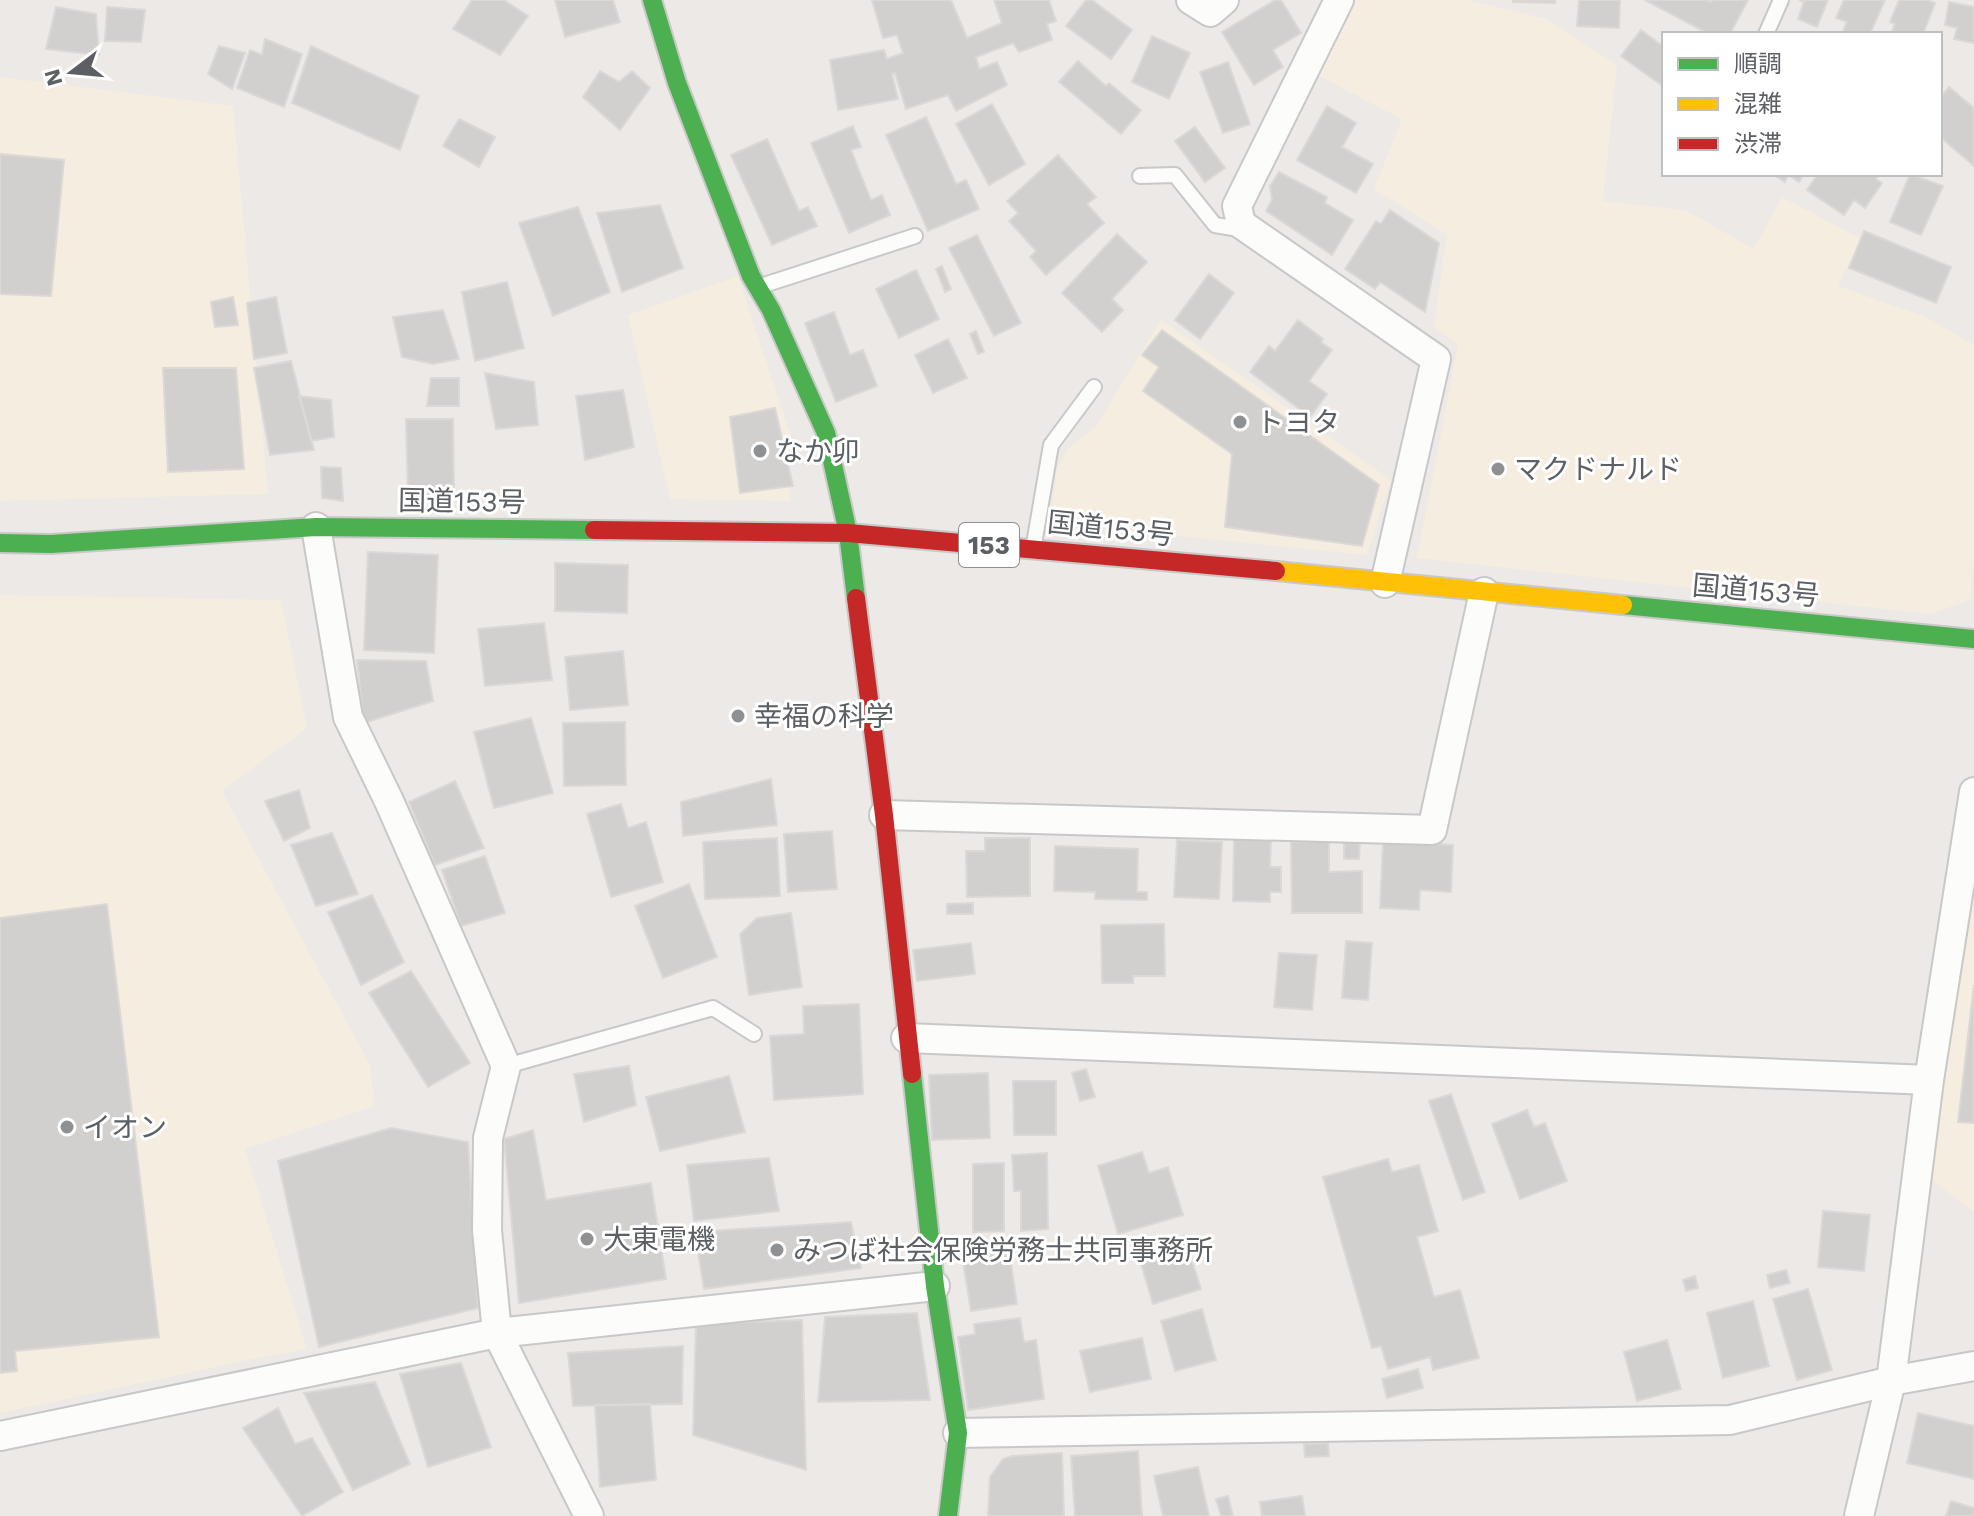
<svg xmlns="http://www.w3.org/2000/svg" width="1974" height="1516" font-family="'Work Sans','Noto Sans JP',sans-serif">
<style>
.commercial{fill:#f5ede0}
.building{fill:#d2d0cf;stroke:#dbd8d5;stroke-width:2}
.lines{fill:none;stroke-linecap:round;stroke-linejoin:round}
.lane-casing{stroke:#c8c8c8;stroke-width:18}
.street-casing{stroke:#c8c8c8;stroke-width:32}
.fast-casing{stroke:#c8c8c7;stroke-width:22}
.slow-casing{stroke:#c8c8c7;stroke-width:22}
.jam-casing{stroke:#c8c8c7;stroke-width:22}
.lane{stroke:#fcfcfb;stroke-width:14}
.street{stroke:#fcfcfb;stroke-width:28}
.fast{stroke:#4caf50;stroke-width:18}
.slow{stroke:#ffc107;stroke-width:18}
.jam{stroke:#c62828;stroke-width:18}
.poi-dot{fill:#8e9092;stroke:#fff;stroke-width:3}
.labels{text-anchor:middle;stroke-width:6;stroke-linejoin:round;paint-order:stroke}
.shield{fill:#fff;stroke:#8d9092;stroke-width:2}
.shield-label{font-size:26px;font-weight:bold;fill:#5c6064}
.poi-label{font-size:28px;fill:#5c6064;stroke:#fff;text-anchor:start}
.street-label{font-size:28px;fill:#5c6064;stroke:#fff}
</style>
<rect width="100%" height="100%" fill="#ece9e6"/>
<!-- commercial -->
<path class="commercial" d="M1356,0h112l79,19 70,46 -14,136 82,9 69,39 28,-52 79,42 -23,47 90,32 46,27v212l-4,43 -40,14 -513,-56 41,-213 -24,-18 13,-92 -73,-46 28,-70 -83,-43z
M0,77l233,29 35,388 -268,7z
M738,276l60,181 -9,3 1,41 -120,-2 -42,-184z
M1161,320l230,160 -24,75 -317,-32 7,-53 10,-20 30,-25z
M0,595l281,5 26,128 -85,63 148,274 4,41 -129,43 62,200 -40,7 -267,57z
M1974,883v329l-47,-36z"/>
<!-- building -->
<path class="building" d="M472,0h32l24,16 -28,39 -47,-26z
M555,0h58l7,22 -55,15z
M872,0h79l16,38 35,-15 -8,-23h55l7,21 -9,3 5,16 -33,12 -6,-9 -37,14 3,12 18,-7 10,23 -51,26 -8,-16 -42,14 -11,-36 -3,1 6,25 -60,11 -8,-50 54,-10 3,9 16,-6 -6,-18 -14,3z
M1086,0h6l40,30 -21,29 -45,-33z
M1275,0h6l20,33 -28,17 10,17 -29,18 -32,-53z
M1513,0h42v3l-42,-1z
M1579,0h41l-1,28 -42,-2z
M1645,0h62l4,2 2,-2h35l-18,34h-21z
M1799,0h29l-11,27 -19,-8 6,-17z
M1844,0h41l-15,34h-20l-7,-3 4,-9 -11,-4z
M1899,0h29l7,3 -12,31h-32l4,-10 -5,-2z
M1949,2l25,5v36l-20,-4 3,-11 -12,-3z
M56,7l40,7 3,41 -53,-6z
M107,7l38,3 -4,32 -36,-1z
M1641,30l23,17v40l-43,-31z
M1152,36l38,17 -21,46 -37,-17z
M265,39l37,15 -18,53 -47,-19 13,-38 12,5z
M219,46l26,7 -13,36 -24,-15z
M311,46l108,50 -19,54 -108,-47z
M1078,61l28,25 3,-3 32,27 -20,24 -62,-52z
M1228,62l22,62 -27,9 -23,-61z
M600,71l19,11 13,-11 18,17 -30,42 -37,-33z
M1949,87l25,21v58l-34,-29v-39z
M992,104l33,60 -36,21 -33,-61z
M1327,106l29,17 -14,24 31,17 -17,29 -59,-33z
M926,117l30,67 10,-4 13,29 -51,22 -42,-96z
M459,119l36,18 -16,30 -36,-21z
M853,126l8,21 -10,3 20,50 11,-5 8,20 -41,18 -38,-90z
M1195,127l30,41 -20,14 -30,-41z
M767,139l32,72 9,-4 9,19 -45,19 -41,-90z
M0,154l64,6 -13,136 -51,-2z
M1058,155l38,42 -9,7 17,19 -58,52 -16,-18 6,-6 -27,-30 9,-8 -11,-12z
M1279,172l48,25 -2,6 28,17 -21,35 -66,-44 6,-11 -2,-14z
M1772,174h32l-5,8 -11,-7 -3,7z
M1818,174h62l-4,5 6,4 -17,25 -11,-8 -10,15 -37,-25z
M1910,174l33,12 -22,49 -31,-13z
M660,205l23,63 -61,24 -25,-79z
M578,207l32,85 -57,24 -34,-93z
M1390,210l49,33 -14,69 -45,-30 -5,7 -30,-20 31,-48 5,3z
M1864,231l87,36 -15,36 -87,-35z
M1117,234l30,28 -35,37 11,11 -21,22 -40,-39z
M977,235l44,88 -27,13 -45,-88z
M942,266l9,23 -6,3 -9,-23z
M916,270l23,49 -40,19 -23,-49z
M1209,274l25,19 -34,46 -25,-19z
M507,282l17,66 -49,13 -13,-69z
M233,297l5,28 -23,2 -4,-25z
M276,297l11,56 -33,6 -7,-56z
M443,310l16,49 -26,5 -31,-7 -9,-40z
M834,312l16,43 13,-5 14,36 -41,16 -31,-79z
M1298,320l25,19 -2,3 11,8 -23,31 18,13 -17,23 -60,-45 19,-26 6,5z
M1162,330l217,155 -17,61 -137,-19 7,-73 -89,-63 16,-24 -17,-12z
M976,331l8,21 -6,2 -8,-20z
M948,339l19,39 -34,15 -18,-38z
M291,361l23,89 -44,5 -16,-87z
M163,368h73l8,101 -76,3z
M485,373l49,9 4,43 -42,4z
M431,378h28v28h-32z
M623,390l11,57 -49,13 -9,-64z
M299,396l32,4 3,37 -23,4z
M775,408l18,78 -53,7 -10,-76z
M406,419h47l1,77 -46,1z
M321,467l20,1 2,33 -21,-3z
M368,552l70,3 -4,98 -70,-3z
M555,563l73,2 -1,48 -72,-2z
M544,623l8,57 -67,6 -7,-57z
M623,651l5,54 -58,5 -5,-53z
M357,660l69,1 7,40 -69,22z
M531,718l22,75 -59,15 -20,-76z
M625,722l1,63 -62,1 -1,-63z
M771,779l6,46 -94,11 -2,-34z
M455,781l29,67 -49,17 -26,-63z
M299,790l11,38 -26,13 -19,-40z
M621,804l7,24 18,-6 17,60 -52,15 -24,-83z
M832,831l5,58 -49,3 -4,-58z
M332,833l26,61 -42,12 -25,-61z
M777,838l3,58 -75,3 -2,-57z
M985,838h45v58l-63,1 -1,-46h19z
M1234,838l37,1 -1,28h11v25h-11v10l-37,-1z
M1360,839l-1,20h-15v-19z
M1177,840l45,2 -3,57 -45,-2z
M1383,841l70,4 -2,47 -31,-2 -1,20 -39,-2z
M1291,842h38v30l33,-1v42h-70z
M1055,846l83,3 -1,43h10v8l-52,-1v-7l-41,-1z
M485,856l20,57 -44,13 -19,-56z
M689,884l28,73 -54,21 -28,-72z
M372,895l32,67 -43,23 -33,-73z
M973,903v11h-26v-10z
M107,904l52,433 -144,14 2,20 -17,2v-455z
M791,913l11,74 -53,8 -9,-61 17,-16z
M1164,924l1,52h-32v7h-31l-1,-58z
M1346,941l26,2 -4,57 -26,-2z
M971,943l4,31 -58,7 -4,-31z
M1279,953l38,2 -5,55 -38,-3z
M411,971l59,92 -42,24 -59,-94z
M1974,985v138l-16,-1z
M859,1004l4,90 -89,6 -4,-64 34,-2 -1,-28z
M629,1066l7,39 -52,17 -10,-48z
M1086,1069l9,28 -15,4 -8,-28z
M988,1073l2,65 -58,2 -3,-65z
M729,1076l16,56 -85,19 -14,-54z
M1013,1081h43v54h-42z
M1451,1094l34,98 -22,8 -34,-99z
M1527,1110l7,17 11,-4 22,58 -47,18 -28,-75z
M391,1128l77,14 10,166 -159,39 -41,-186z
M533,1130l13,70 105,-17 15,96 -147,24 -15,-164z
M1142,1152l7,21 19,-6 15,48 -65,19 -20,-68z
M1047,1153l1,76 -27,2v-40h-7l-2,-36z
M769,1158l10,53 -85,10 -7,-56z
M1388,1159l4,13 27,-7 19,66 -21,6 17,60 26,-7 19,68 -46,12 -3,-13 -42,12 -7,-23 -9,2 -49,-171z
M1004,1163v68l-31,1v-68z
M1823,1211l47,4 -6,56 -46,-4z
M851,1222l10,46 -157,21 -9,-57z
M1184,1236l17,53 -48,15 -16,-54z
M1008,1243l9,61 -46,7 -10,-61z
M1786,1270l4,13 -20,5 -3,-13z
M1695,1276l3,12 -12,3 -3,-11z
M1808,1289l24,81 -35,10 -24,-81z
M1753,1301l16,65 -46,12 -16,-65z
M1202,1309l14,51 -41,11 -14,-50z
M917,1313l13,87 -112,2 7,-85z
M1020,1318l4,24 12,-2 8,59 -76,11 -10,-73 17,-3 -1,-10z
M802,1320l4,150 -113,-35 3,-111z
M1142,1338l9,41 -61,13 -10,-41z
M1667,1340l14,49 -44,12 -13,-49z
M683,1346l-1,58 -109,2 -5,-53z
M461,1363l30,84 -63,20 -28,-93z
M1418,1369l5,19 -36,10 -5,-19z
M375,1382l35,82 -57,26 -49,-97z
M650,1404l6,76 -56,7 -5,-82z
M278,1408l17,36 17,-6 31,54 -41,24 -59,-88z
M1918,1413l56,13v53l-67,-16z
M1328,1443l1,13 -24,1 -1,-13z
M1138,1451l4,65h-67l-4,-60z
M1062,1453l2,63h-76l2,-39 13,-18 9,-3z
M1198,1467l11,49h-46l-9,-40z
M1228,1496l5,20h-12l-5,-17z
M1302,1496l3,20h-43l-2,-14z
M1951,1501l23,7v8h-28z"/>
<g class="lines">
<!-- lane casing -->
<g class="lane-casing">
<path id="lane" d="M1766,34l15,-34
M1140,176l35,-1 40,50 18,3 8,-4
M761,286l154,-50
M1034,544l17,-99 43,-58
M506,1066l207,-58 41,26"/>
</g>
<!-- street casing -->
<g class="street-casing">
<path id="street" d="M1191,0l19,12 14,-12
M1339,0l-102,206 4,18 195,135 -51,224
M316,527l32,190 41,84 117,265 -18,72 -1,92 10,103 92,183
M884,815l548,15 52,-238
M906,1038l1023,42
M958,1433l772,-13 161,-39 83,-15
M0,1436l497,-103 438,-47
M1859,1516l32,-135 38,-301 45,-288"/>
</g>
<!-- fast casing -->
<g class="fast-casing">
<path id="fast" d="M652,0l25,83 74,193 20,34 55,123 22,100 8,65
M0,543l51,1 265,-17 278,3
M1623,605l351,34
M912,1074l23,212 23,147 -10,83"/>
</g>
<!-- slow casing -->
<g class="slow-casing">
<path id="slow" d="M1276,571l347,34"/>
</g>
<!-- jam casing -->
<g class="jam-casing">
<path id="jam" d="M594,530l254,3 428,38
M856,598l28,217 28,259"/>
</g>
<!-- lane -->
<use href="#lane" class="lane"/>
<!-- street -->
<use href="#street" class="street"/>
<!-- fast -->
<use href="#fast" class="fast"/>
<!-- slow -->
<use href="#slow" class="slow"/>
<!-- jam -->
<use href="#jam" class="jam"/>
</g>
<!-- markers -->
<g class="poi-dot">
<circle cx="1240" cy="422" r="8"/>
<circle cx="760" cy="451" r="8"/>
<circle cx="1498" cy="469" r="8"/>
<circle cx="738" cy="716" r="8"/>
<circle cx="67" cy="1127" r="8"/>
<circle cx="587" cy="1239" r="8"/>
<circle cx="777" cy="1250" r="8"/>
</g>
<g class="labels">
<!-- shield labels -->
<rect class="shield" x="959" y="523" width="60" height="44" rx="6"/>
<g class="shield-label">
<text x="989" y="554">153</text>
</g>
<!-- poi labels -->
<g class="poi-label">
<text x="1256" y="432">トヨタ</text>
<text x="776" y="461">なか卯</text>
<text x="1514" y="479">マクドナルド</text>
<text x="754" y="726">幸福の科学</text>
<text x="83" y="1137">イオン</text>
<text x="603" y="1249">大東電機</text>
<text x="793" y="1260">みつば社会保険労務士共同事務所</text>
</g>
<!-- street labels -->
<g class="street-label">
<text transform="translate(462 501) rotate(1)" y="10">国道153号</text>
<text transform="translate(1111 528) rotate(6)" y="10">国道153号</text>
<text transform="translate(1756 590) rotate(5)" y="10">国道153号</text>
</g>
</g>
<!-- legend -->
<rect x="1662" y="32" width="280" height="144" fill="#ffffff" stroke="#bebfc1" stroke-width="2"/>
<rect x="1678" y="58" width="40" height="12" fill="#4caf50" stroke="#bebfc1" stroke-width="2"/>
<text x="1734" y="72" font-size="24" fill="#5c6064">順調</text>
<rect x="1678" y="98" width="40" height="12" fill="#ffc107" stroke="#bebfc1" stroke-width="2"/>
<text x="1734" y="112" font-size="24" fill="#5c6064">混雑</text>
<rect x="1678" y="138" width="40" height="12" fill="#c62828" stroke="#bebfc1" stroke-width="2"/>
<text x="1734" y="152" font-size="24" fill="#5c6064">渋滞</text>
<!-- north arrow -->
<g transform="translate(72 72) rotate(254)" stroke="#ffffff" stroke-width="6" paint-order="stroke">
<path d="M0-6L14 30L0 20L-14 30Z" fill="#5c6064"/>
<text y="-12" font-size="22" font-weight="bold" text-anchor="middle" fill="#5c6064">N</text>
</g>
</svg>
